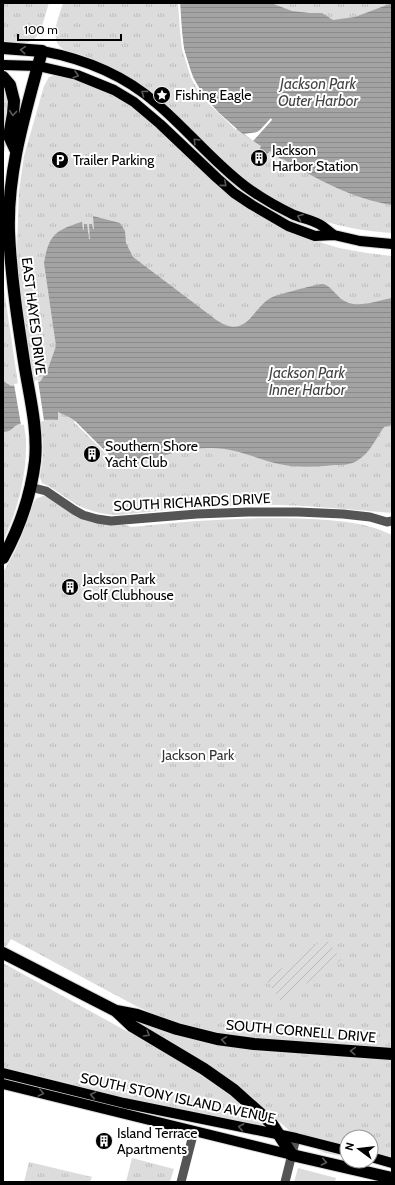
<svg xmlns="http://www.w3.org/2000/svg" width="395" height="1185" font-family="Cabin,sans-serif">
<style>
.grass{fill:#dcdcdc}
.park{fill:url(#park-tufts)}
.garden{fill:url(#garden-furrows)}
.water{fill:url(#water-rules)}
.pier{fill:#fff}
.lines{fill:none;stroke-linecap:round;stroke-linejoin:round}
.major-casing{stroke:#dbdbdb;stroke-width:12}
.highway-casing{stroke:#dbdbdb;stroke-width:14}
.minor{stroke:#555;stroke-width:9}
.major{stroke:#000;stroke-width:10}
.highway{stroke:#000;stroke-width:12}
.oneway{stroke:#595959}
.labels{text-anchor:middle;stroke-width:4;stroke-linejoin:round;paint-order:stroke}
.poi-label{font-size:14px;fill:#000;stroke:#fff;text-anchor:start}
.street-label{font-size:14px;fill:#000;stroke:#fff}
.park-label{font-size:14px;fill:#333;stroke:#fff}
.water-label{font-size:15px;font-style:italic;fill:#444;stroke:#fff}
</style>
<defs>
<pattern id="park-tufts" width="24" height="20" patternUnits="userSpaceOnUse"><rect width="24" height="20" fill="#dcdcdc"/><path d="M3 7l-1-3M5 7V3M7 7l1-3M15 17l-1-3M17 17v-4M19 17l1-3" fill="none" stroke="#bbb"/></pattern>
<pattern id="garden-furrows" width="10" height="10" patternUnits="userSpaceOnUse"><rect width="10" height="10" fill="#dcdcdc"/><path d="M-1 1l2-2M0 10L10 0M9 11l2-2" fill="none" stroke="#bbb"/></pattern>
<pattern id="water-rules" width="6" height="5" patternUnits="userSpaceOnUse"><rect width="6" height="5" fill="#a3a3a3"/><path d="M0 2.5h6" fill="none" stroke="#8b8b8b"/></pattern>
</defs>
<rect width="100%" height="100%" fill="#fff"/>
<!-- grass -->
<path class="grass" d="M312,1147l35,8v2l-22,-4z
M298,1168l38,10 -1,4h-41z"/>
<!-- park -->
<path class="park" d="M3,3h46c-4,11 -8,36 -20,39 -8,2 -18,1 -26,0z
M63,3h329v230c-67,-4 -120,-27 -170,-71 -29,-26 -52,-59 -86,-80 -18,-12 -39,-22 -60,-29 -6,-1 -15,-3 -18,-9 -7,-10 2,-31 5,-41z
M55,75l25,6 29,12 16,9 27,21 90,81 32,20 36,15 29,9 28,5 25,3v257c-37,-3 -75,-7 -112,-8 -54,-1 -107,4 -161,10 -16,0 -31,-4 -45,-12 -11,-7 -20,-15 -32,-20l-2,-5 3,-22v-15l-21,-137 -3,-19 -2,-39 2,-55 5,-35 20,-70 5,-9z
M3,81l6,8 -2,49 -4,20z
M3,282l23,157c0,12 0,23 -2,34 -3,23 -11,47 -21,68z
M44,496c16,5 27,20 44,25 5,2 10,3 15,3 9,1 21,-1 28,3 60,-6 120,-11 181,-8 29,2 53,3 80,16v513l-148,-11 -23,-4 -39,-9 -31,-11 -15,-7 -125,-67 -5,8 -3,-2v-373c15,-22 22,-45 31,-70l3,-4z
M3,963l174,96 51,35 39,33h-1l-190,-39 -5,-4 -51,-13 -4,2 -13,-3z
M135,1020l49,17 37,9 36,5 135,9v96l-3,1 -18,-4v-16h-24v10l-55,-14 -35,-31 -19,-15 -39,-28 -64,-38z
M132,1158l42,11 -4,13h-44z
M29,1162l63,15 -2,5h-66z"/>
<!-- garden -->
<path class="garden" d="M326,938l15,22 -60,41 -15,-22z"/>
<!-- water -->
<path class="water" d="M180,3h91l21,8 18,2h12l11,7 22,-3 37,-14v202c-39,-6 -76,-26 -109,-46l-1,1 -12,-9 -4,4 -7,-4 2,-5c-37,-23 -68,-53 -77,-97 -3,-15 -3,-31 -4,-46z
M93,216l27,7 5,8 1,12 7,14 82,62c35,25 37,-18 63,-24 7,-2 42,-12 45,-11 6,1 12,9 16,13 15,14 36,4 53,1v127l-8,2c-8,11 -14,26 -26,33 -7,5 -16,5 -24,5 -18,2 -37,3 -55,-1 -23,-5 -42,-16 -68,-16 -30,-1 -59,12 -89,20l-47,-47 -4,-3 -13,-6v8c-13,-1 -26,0 -39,4 -6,2 -7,8 -16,8v-51l8,5 29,-4 8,-13 8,-23 -12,-83c5,-28 11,-33 38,-41l1,8 1,-1v-5h3l2,15h1l-1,-15h3l1,5h1z"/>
<!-- pier -->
<path class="pier" d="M178,3h2l2,28 2,18 9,29 11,18 14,16 19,17 -1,1 -27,-26 -7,-7 -11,-19 -9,-29 -2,-18z
M271,118l1,2 -19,21 -9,-7 13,-2 3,-2z
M38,380l6,41 -23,4 -7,-41z
M75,421l47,47 -1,1 -47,-47z"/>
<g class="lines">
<!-- major casing -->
<g class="major-casing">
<path id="major" d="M42,51c43,8 81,23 114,52 31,26 56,58 89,83 15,11 32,21 49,29 8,3 18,5 25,9 6,3 10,8 15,11
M3,65l35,1 39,9 37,15 20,12 26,22 57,54 17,15 18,12 36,21 27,10 19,-1 26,6 32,3
M3,1073l121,30 172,35 51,13
M3,1084l289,71
M371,1157l21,6"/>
</g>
<!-- highway casing -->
<g class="highway-casing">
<path id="highway" d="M3,48l39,3c-16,60 -35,119 -33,181 2,46 9,91 16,136 5,30 13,62 10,93 -4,33 -16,68 -32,97
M3,77l7,8 4,16 -1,13 -4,22 7,15
M3,953l113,58 16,15 72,43 30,21 38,34 20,31 100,23
M116,1011l21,4 40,14 40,10 37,5 138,10"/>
</g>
<!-- minor -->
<path class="minor" d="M30,487l16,4 28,19 9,5 14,4 14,2 86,-7 51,-2h50l45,2 27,3 17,5 5,-1
M181,1182l13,-51
M285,1182l11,-44"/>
<!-- major -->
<use href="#major" class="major"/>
<!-- highway -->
<use href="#highway" class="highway"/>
</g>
<!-- one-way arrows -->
<defs><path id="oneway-chevron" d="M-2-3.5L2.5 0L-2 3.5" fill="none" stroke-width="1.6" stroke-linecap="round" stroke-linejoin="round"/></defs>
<g class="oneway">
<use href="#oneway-chevron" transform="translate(23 50) rotate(-175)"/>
<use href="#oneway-chevron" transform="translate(76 75) rotate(16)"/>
<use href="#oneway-chevron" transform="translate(144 93) rotate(-144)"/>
<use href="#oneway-chevron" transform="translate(13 113) rotate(96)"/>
<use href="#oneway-chevron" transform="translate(196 141) rotate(-135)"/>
<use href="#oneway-chevron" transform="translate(224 184) rotate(41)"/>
<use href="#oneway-chevron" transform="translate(300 217) rotate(-159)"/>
<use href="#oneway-chevron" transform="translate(147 1034) rotate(31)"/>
<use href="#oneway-chevron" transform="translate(224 1040) rotate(-172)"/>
<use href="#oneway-chevron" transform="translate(353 1051) rotate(-176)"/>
<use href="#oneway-chevron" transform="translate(41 1093) rotate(14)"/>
<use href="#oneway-chevron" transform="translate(93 1095) rotate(-167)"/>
<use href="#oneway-chevron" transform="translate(241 1127) rotate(-169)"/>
<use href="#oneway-chevron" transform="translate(324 1162) rotate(13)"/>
</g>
<!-- icons -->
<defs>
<g id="sight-disc" transform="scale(0.9)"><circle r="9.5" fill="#000" stroke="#fff"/><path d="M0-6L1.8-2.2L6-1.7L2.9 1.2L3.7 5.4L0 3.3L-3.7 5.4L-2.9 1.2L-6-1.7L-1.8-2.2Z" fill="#fff"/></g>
<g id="building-disc" transform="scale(0.9)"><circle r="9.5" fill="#000" stroke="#fff"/><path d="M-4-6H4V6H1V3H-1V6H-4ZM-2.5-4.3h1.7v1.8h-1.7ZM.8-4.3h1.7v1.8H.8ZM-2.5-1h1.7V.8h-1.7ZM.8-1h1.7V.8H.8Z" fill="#fff"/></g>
<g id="parking-disc" transform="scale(0.9)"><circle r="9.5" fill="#000" stroke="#fff"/><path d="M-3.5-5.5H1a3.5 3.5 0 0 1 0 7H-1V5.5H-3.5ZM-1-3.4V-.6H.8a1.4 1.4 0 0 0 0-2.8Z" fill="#fff"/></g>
</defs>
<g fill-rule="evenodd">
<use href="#sight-disc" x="162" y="95"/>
<use href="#building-disc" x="259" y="158"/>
<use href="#parking-disc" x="60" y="160"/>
<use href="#building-disc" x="92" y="454"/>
<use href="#building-disc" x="70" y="587"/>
<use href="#building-disc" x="104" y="1141"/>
</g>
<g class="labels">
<!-- poi labels -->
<g class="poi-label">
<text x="175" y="100">Fishing Eagle</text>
<text x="272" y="155">Jackson<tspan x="272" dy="16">Harbor Station</tspan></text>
<text x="73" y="165">Trailer Parking</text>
<text x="105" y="451">Southern Shore<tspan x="105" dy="16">Yacht Club</tspan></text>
<text x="83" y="584">Jackson Park<tspan x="83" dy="16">Golf Clubhouse</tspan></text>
<text x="117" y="1138">Island Terrace<tspan x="117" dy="16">Apartments</tspan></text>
</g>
<!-- street labels -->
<g class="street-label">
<text transform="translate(34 316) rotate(83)" y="5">EAST HAYES DRIVE</text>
<text transform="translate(192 502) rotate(-3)" y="5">SOUTH RICHARDS DRIVE</text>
<text transform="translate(301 1031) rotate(5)" y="5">SOUTH CORNELL DRIVE</text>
<text transform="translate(178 1098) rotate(12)" y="5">SOUTH STONY ISLAND AVENUE</text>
</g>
<!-- park labels -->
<g class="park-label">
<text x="198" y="760">Jackson Park</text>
</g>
<!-- water labels -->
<g class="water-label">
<text x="318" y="89">Jackson Park<tspan x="318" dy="17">Outer Harbor</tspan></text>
<text x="307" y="378">Jackson Park<tspan x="307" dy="17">Inner Harbor</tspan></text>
</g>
</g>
<!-- border -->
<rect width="395" height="1185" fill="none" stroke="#000000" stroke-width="8"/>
<!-- north arrow -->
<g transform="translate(359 1149) rotate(285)"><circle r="19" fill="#ffffff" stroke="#999999"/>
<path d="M0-3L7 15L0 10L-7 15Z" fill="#000000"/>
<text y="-6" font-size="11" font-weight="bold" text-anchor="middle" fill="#000000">N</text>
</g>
<!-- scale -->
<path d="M18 34v6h103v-6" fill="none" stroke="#000000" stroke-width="2"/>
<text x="24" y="34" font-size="12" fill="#000000" stroke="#ffffff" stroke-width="3" paint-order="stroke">100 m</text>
</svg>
